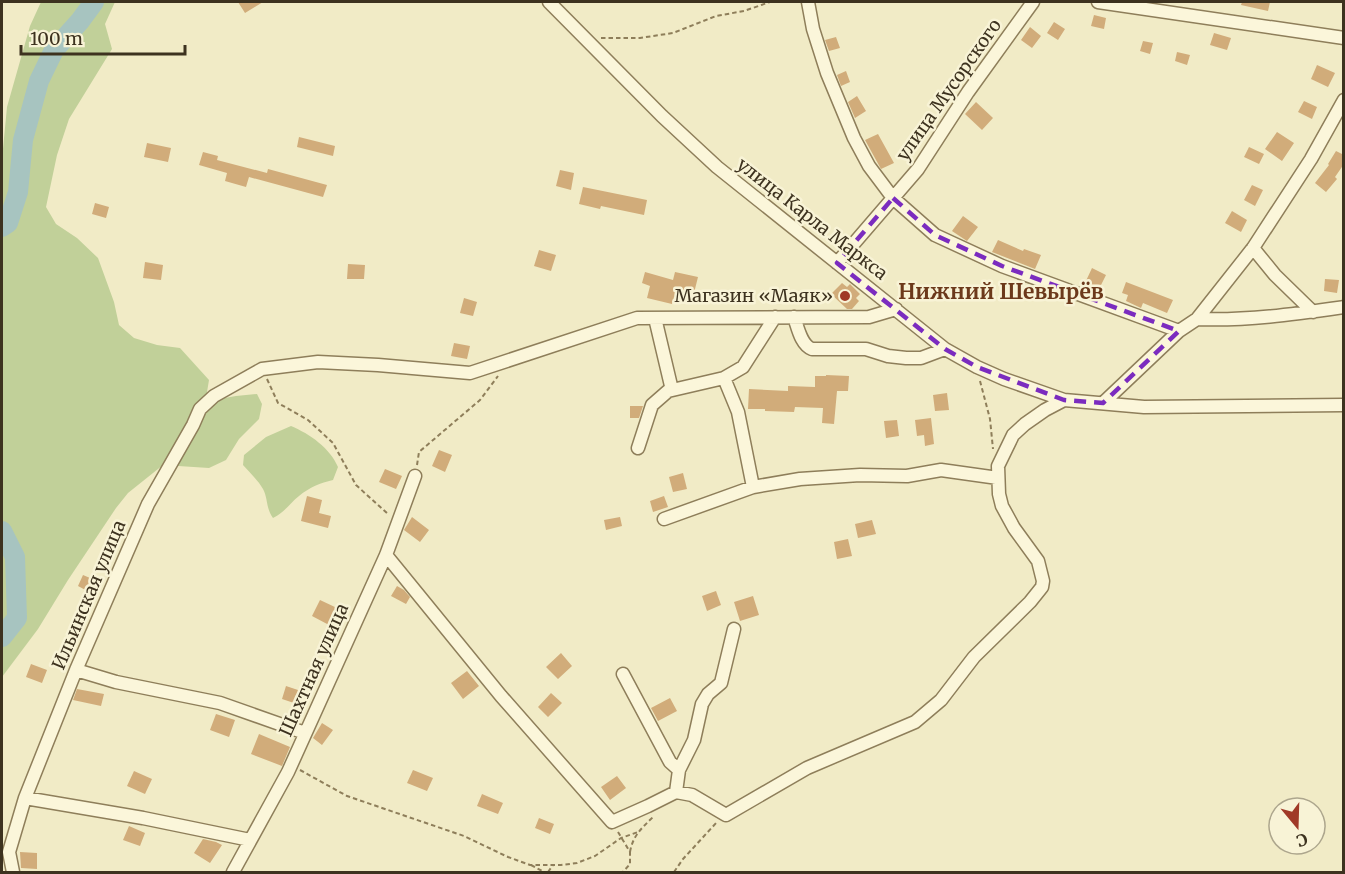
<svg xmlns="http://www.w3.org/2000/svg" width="1345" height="874" font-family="Merriweather,serif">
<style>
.green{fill:#c1d099}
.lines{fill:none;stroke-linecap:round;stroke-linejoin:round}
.river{stroke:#a7c4c0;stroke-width:20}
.building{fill:#d1ac7a}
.minor-casing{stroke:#8e7e5a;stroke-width:15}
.path{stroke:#8e7e5a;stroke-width:2;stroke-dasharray:4.5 3;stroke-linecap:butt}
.minor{stroke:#fbf6da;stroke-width:12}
.marked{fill:none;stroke:#7b2cbf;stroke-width:4.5;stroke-dasharray:12 8;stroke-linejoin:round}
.poi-dot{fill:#a03926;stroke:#f8f3d6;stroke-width:2}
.labels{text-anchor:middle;stroke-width:5;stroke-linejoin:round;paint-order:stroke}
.street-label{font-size:18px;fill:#3d321f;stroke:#f8f3d6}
.poi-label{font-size:18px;fill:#3d321f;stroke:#f8f3d6;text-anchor:end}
.quarter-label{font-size:21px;font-weight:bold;fill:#6c391b;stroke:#f8f3d6}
</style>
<rect width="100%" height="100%" fill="#f1ebc6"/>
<!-- green -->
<path class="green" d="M41,2h74l-10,22 7,25 -43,70 -12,36 -11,52 10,17 21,14 21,20 16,44 5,23 15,13 23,7 23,3 29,32 -2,12 12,7 17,-3 21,-2 5,10 -3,15 -20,20 -13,21 -17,8 -46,-3 -35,28 -12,15 -48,72 -30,49 -36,48v-518l5,-52 23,-81z
M291,426c19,8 39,22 47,41l-5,13c-13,3 -23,7 -34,16 -10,8 -14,16 -26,22 -7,-9 -5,-20 -10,-29 -5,-9 -14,-17 -20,-24l1,-10 22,-18z"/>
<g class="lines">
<!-- river -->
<path class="river" d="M2,227l6,-4 10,-31 5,-52 16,-59 15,-31 26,-29 14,-19
M2,531l13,26 2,61 -15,19"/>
</g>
<!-- building -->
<path class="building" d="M238,2h25l-18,11z
M1242,2h28l-2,9 -27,-6z
M1094,15l12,3 -2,11 -13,-3z
M1054,22l11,7 -7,11 -11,-7z
M1030,27l11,9 -9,12 -11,-8z
M1214,33l17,5 -4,12 -17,-5z
M836,37l4,11 -11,3 -4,-11z
M1143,41l10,2 -3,11 -10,-3z
M1177,52l13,3 -3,10 -12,-4z
M1317,65l18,8 -7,14 -17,-8z
M846,71l4,11 -9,4 -4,-11z
M857,96l9,15 -11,7 -7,-16z
M1304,101l13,6 -5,12 -14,-7z
M976,102l17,16 -11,12 -17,-16z
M1277,132l17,11 -12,18 -17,-12z
M878,134l16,29 -13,6 -16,-29z
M299,137l36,9 -2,10 -36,-9z
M147,143l24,5 -3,14 -24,-5z
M1249,147l15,7 -5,10 -15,-7z
M1336,151l8,4v9l-9,13 2,2 -11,13 -11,-9 14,-18 -1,-1z
M203,152l15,4 -1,4 50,13 1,-4 59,16 -4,12 -74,-20 -3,10 -21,-6 2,-8 -28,-8z
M560,170l14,3 -3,17 -15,-4z
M1252,185l11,5 -8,16 -11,-6z
M583,187l64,13 -3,15 -43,-9 -1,3 -21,-5z
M95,203l14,4 -3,11 -14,-4z
M1232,211l15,9 -6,12 -16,-9z
M963,216l15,11 -11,14 -15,-10z
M998,240l25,11 1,-2 17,6 -6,14 -43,-17z
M539,250l17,5 -5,16 -17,-5z
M145,262l18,3 -2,15 -18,-2z
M348,264l17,1 -1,14h-17z
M1092,268l14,7 -7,14 -14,-6z
M645,272l28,8 2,-8 23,5 -4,16 -9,-3 -2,9 -9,-2 -2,7 -25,-6 3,-12 -8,-3z
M1325,279l14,1 -2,13 -13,-2z
M1126,282l47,18 -6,13 -24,-10 -2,5 -15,-7 2,-6 -6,-2z
M842,283l5,4 3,-3 10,10 -4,4 3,3 -7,8h-5l-16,-15z
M464,298l13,4 -4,14 -13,-3z
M454,343l16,3 -3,13 -16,-3z
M826,375l23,1 -1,15h-11l-3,33 -12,-1 1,-15 -28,-1 -1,5 -29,-1v-2h-17l1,-20 39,2v-5l27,1v-11h11z
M947,393l2,17 -14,1 -2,-16z
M630,406h13l-4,12h-9z
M931,418l3,26 -9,2 -1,-11 -7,1 -2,-16z
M897,420l2,16 -13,2 -2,-17z
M439,450l13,5 -7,17 -13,-6z
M385,469l17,7 -6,13 -17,-7z
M683,473l4,16 -14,3 -4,-15z
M307,496l15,4 -3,13 12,3 -3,12 -27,-7z
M664,496l4,11 -15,5 -3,-11z
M412,517l17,13 -9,12 -16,-12z
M620,517l2,9 -16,4 -2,-10z
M872,520l4,14 -18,4 -3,-14z
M848,539l4,17 -15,3 -3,-17z
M83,575l14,6 -6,12 -13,-7z
M397,586l7,4 6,7 -4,7 -15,-8z
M716,591l5,14 -14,6 -5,-15z
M753,596l6,19 -19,6 -6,-19z
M320,600l17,8 -8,17 -17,-9z
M561,653l11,13 -14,13 -12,-12z
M31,664l16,6 -5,13 -16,-6z
M467,671l12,15 -16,13 -12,-16z
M286,686l18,6 -4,13 -18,-6z
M77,689l27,5 -3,12 -28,-6z
M551,693l11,10 -14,14 -10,-10z
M670,698l7,13 -19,10 -7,-13z
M216,714l19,6 -6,17 -19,-7z
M322,723l11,7 -11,15 -9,-7z
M259,734l31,13 -8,19 -31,-12z
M413,770l20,8 -6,13 -20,-8z
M134,771l18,8 -7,15 -18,-8z
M617,776l9,12 -16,12 -9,-13z
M482,794l21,9 -5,11 -21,-8z
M539,818l15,6 -4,10 -15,-6z
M129,826l16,7 -5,13 -17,-6z
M203,839l13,3 6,3 -12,18 -16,-10z
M20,852l17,1v16l-16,-1z"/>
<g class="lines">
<!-- minor casing -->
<g class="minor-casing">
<path id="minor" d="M549,2l113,114 55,51 228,182 32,18 27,12 60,21 80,7 200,-2
M808,2l5,27 14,44 27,65 15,28 24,32 42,37 67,31 177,65
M1098,2l246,36
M1253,248l22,27 38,37
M837,263l81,-94 50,-77 65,-90
M794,317c4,11 7,28 18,32h54l22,7 18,2h15l24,-9
M655,318l17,72
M1197,319c50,2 98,-5 147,-12
M724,378l14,34 15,75
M1103,403l76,-72 18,-12 56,-71 58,-89 33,-59
M638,448l14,-43 16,-14 56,-13 19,-11 32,-50
M664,519l89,-32 47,-8 60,-4 47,1 34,-6 57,8
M386,555l115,141 111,126 36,-16 28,-14 16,3 34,20 81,-47 108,-46 26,-22 33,-43 56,-55 12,-15 1,-6 -5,-20 -24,-33 -12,-22 -3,-12 -1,-28 15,-31 12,-11 20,-14 19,-10
M76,670l40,12 104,21 85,30
M623,674l47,88 9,8
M676,792l3,-22 15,-30 8,-36 6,-10 13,-11 13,-54
M25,798l118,20 107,22
M13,872l-4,-20 16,-54 51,-128 72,-166 45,-79 7,-16 14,-13 48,-27 56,-7 60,3 92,8 167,-55 232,-1 27,-8
M233,872l55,-100 98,-217 29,-79"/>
</g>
<!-- path -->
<path class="path" d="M601,38h39l33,-5 43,-17 28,-5 26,-9
M267,379l11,24 30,17 25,23 23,42 32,29
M980,381l10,38 3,30
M417,465l2,-13 61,-52 18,-24
M300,770l47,26 117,40 44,21 22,8h31l16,-2 18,-7 26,-18 17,-6
M618,832l12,20v12l-7,8
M630,852c3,-17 12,-24 24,-36
M531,865l13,7
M548,872l5,-7
M674,872l9,-13 34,-37"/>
<!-- minor -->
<use href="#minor" class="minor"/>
</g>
<!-- marked area -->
<path class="marked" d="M893,198l42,37 67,31 177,65 -76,72 -39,-3 -87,-33 -32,-18 -108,-86z"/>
<!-- markers -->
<circle class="poi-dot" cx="845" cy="296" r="6"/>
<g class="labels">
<!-- street labels -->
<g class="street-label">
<text transform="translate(949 90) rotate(-55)" y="6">улица Мусорского</text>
<text transform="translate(812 219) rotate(38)" y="6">улица Карла Маркса</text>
<text transform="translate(89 595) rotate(-67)" y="6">Ильинская улица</text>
<text transform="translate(314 670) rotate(-66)" y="6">Шахтная улица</text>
</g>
<!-- poi labels -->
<g class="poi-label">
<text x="833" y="302">Магазин «Маяк»</text>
</g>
<!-- quarter labels -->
<g class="quarter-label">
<text x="1001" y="299">Нижний Шевырёв</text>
</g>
</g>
<!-- border -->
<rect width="1345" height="874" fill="none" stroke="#3d321f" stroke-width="6"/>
<!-- north arrow -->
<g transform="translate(1297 826) rotate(161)"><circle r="28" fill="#f8f3d6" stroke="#ada68d" stroke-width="1.5"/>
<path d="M0-4.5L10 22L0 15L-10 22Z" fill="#a03926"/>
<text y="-9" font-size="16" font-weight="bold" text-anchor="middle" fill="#3d321f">С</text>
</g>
<!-- scale -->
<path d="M21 45v9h164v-9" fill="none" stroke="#3d321f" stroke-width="3"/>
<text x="30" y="45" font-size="18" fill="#3d321f" stroke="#f8f3d6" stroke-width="4.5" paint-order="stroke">100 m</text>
</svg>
